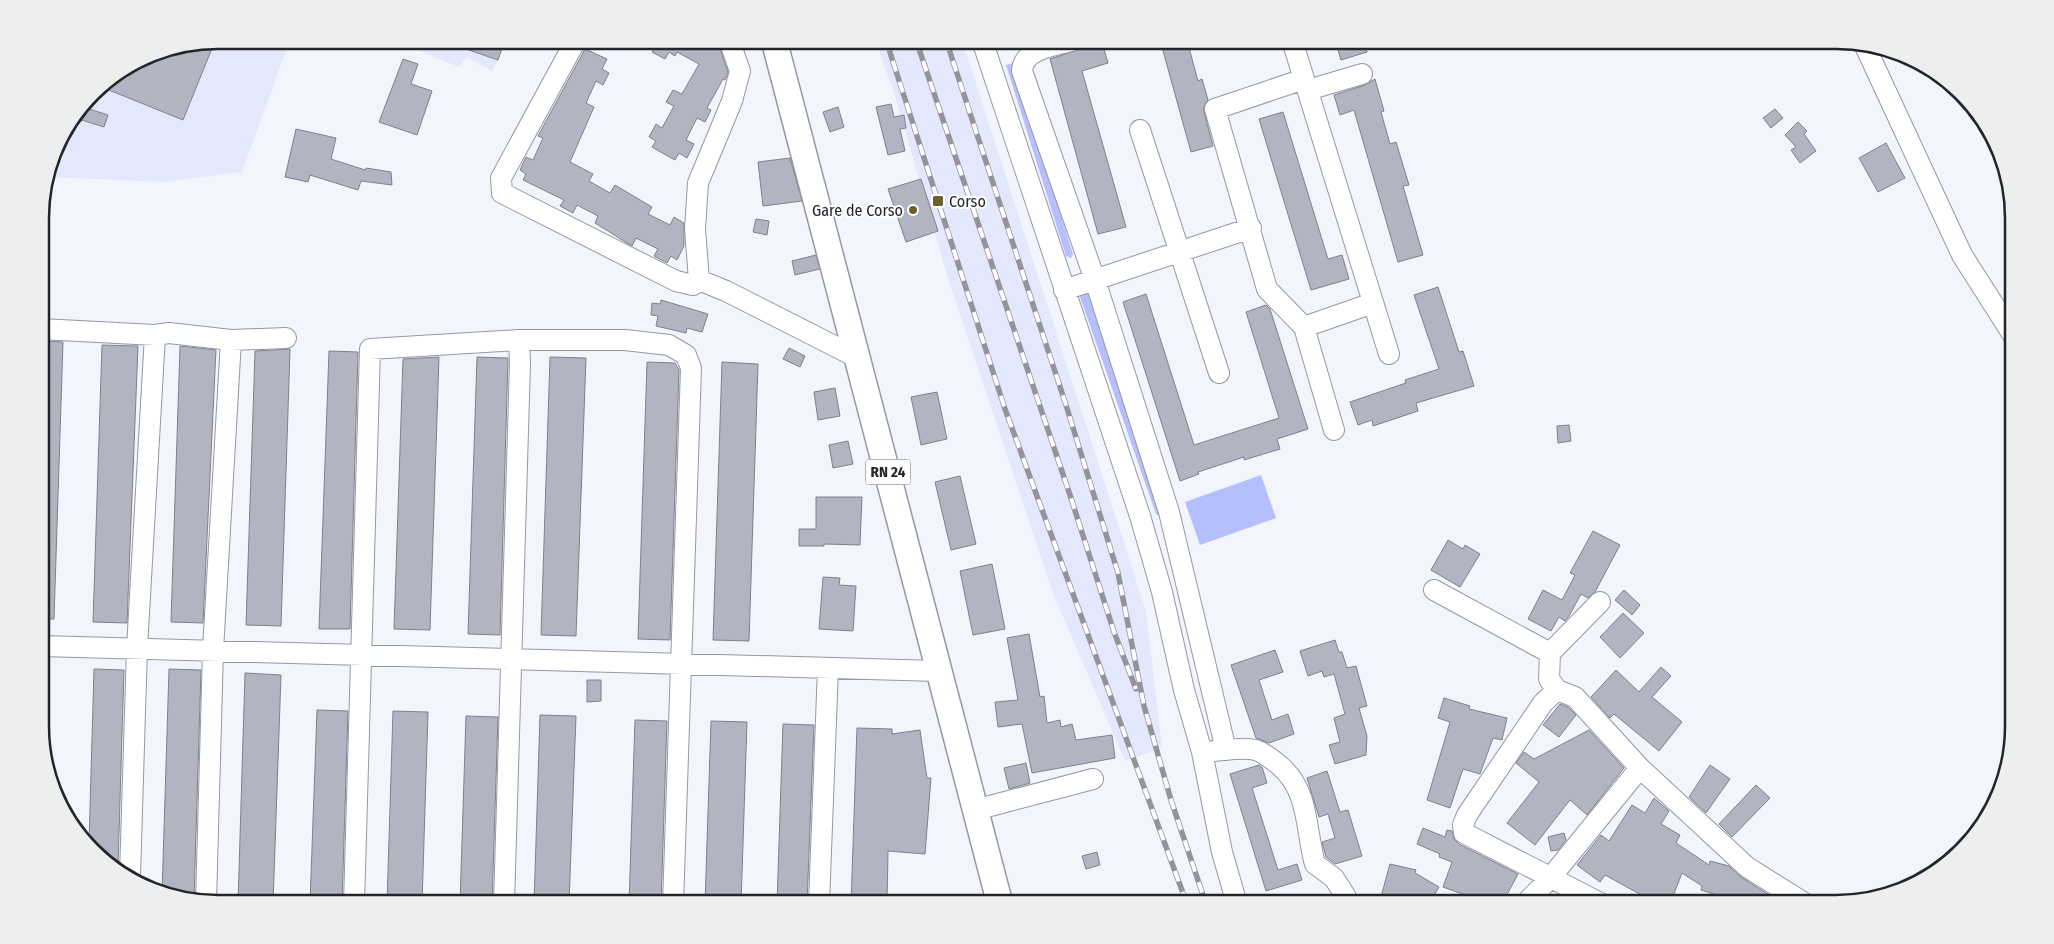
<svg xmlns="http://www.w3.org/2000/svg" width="2054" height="944" font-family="'Fira Sans Condensed',sans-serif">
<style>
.built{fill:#e4e8fd}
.green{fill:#b5bffb}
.building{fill:#b2b5c1;stroke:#7e818d}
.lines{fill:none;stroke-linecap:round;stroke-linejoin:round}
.minor-casing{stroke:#9597a4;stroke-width:22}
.major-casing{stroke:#9597a4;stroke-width:28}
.minor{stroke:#fff;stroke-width:20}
.major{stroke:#fff;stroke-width:25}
.rail-casing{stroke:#92949a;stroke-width:5.5}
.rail{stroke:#fff;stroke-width:4;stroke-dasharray:11;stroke-linecap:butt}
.poi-dot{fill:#6c602d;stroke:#fff;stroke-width:2}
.labels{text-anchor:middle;stroke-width:4;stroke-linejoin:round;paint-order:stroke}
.shield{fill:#fff;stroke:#66666a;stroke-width:1}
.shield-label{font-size:15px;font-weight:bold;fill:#24252a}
.poi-label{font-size:16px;fill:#24252a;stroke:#fff;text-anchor:start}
.rim{fill:none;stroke:#24252a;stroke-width:2.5}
</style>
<rect width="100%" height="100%" fill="#f3f5fd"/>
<!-- built -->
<path class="built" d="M218,40h72l-48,132 -78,10 -116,-5 10,-38 42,-55 50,-31z
M401,40h108l-17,31 -25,-14 -8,10 -59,-24z
M875,40h87l184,571 16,137 -37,13 -71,-165 -104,-311 -56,-192z"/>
<!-- green -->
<path class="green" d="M1013,63l60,191 -2,4 -5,-2 -60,-191z
M1087,291l77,221 -3,6 -5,-4 -77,-220z
M1261,475l15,43 -76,27 -15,-43z"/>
<!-- building -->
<path class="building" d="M447,40h50l7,2 -6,18 -52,-18z
M647,40h70l11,32 -3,8 -2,-1 -16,29 4,2 -6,12 -8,-4 -11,22 8,4 -7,14 -8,-5 -4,7 -18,-10 -5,-3 4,-6 -7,-4 7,-13 6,4 12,-22 -8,-4 7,-12 9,4 17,-30 -22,-12 -2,4 -6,-4 -4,7 -13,-7 4,-7z
M1160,40h27l11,41 4,-2 6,21 -4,6v6l9,34 -22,6z
M1335,40h29l3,12 -26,8z
M215,41l-32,79 -84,-34 51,-33z
M1102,42l6,21 -26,8 44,156 -28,7 -48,-175z
M585,49l22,10 -5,10 7,4 -6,12 -7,-4 -10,22 8,4 -24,55 23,12 -4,7 21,12 5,-8 37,22 -4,7 22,11 4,-8 10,6v23l-7,14 -6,-4 -4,7 -13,-7 4,-7 -22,-11 -4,8 -5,-3 -32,-20 3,-7 -21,-11 -4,8 -13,-7 4,-6 -41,-20 3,-6 -6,-4 6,-13 7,3 10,-22 -5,-2z
M403,59l15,5 -7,20 21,7 -15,44 -38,-13z
M1375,79l9,32 -3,1 9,32 6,-2 13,43 -6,1 20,69 -25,7 -44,-152 -14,5 -6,-20 31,-10z
M891,104l3,13 10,-2 2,13 -6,1 5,22 -17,4 -12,-48z
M83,107l25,8 -4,12 -29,-9z
M838,107l6,20 -14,5 -7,-20z
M1775,109l8,9 -12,10 -8,-10z
M1283,112l45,147 14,-4 7,24 -38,11 -52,-171z
M1798,122l9,9 -3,3 12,17 -16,12 -9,-13 5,-3 -11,-12z
M296,129l40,9 -5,21 34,11 1,-2 25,4 1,13 -31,-4 -3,9 -48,-15 -2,7 -23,-5z
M1886,143l19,35 -27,14 -19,-34z
M790,158l12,43 -39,5 -5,-44z
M921,179l17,52 -32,11 -18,-53z
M756,219l13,2 -2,14 -14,-3z
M816,255l4,14 -25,6 -3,-14z
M1438,287l21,65 4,-1 11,35 -58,17 2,8 -45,15 -1,-6 -14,5 -8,-23 56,-19 -1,-3 34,-11 -25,-74z
M1146,294l48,151 85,-27 -33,-106 20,-7 4,4 38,120 -31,10 3,10 -36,11v-3l-46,15 1,2 -19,7 -57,-179z
M661,300l47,14 -6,18 -15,-4 -1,5 -30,-7 2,-10 -7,-1 1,-12 8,1z
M41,341l22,1 -9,277h-13z
M102,345l36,1 -11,277 -34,-1z
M180,346l36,4 -13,273 -32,-1z
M789,348l16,8 -5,11 -17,-8z
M290,349l-9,277 -35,-1 9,-274z
M329,351l29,1 -8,277h-31z
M439,357l-9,273 -36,-1 9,-270z
M477,357l31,1 -8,277 -32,-1z
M550,357l36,1 -10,278 -35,-1z
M647,362l28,1 4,7 -9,270 -32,-1z
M722,362l36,2 -9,277 -36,-1z
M835,388l5,28 -22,4 -4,-28z
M937,392l10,47 -26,6 -10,-48z
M1569,425l2,16 -13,2 -1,-17z
M848,441l5,23 -20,4 -4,-23z
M960,476l16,68 -25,6 -16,-68z
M816,497h46l-2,48 -36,-1v2h-25v-17h17z
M1593,531l27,14 -25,47 -7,6 -7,-4 -12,22 -4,5 -6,-4 -8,14 -23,-12 15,-29 19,10 13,-25 -5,-2z
M1448,540l15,9 2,-4 15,9 -20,33 -29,-17z
M992,564l13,65 -32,6 -13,-64z
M823,577l17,1 -1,7 17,1 -3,45 -34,-2z
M1624,590l16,15 -8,10 -17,-15z
M1623,613l21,20 -24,25 -20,-21z
M1029,634l11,63 4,-1 3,27 13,-3 1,7 11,-3 4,16 36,-5 3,23 -83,15 -10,-49 -24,3 -3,-25 23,-2 -11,-62z
M1335,640l4,12h3l5,16 9,-2 11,40 -8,2 8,28 -1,19 -31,9 -6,-19 11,-3 -6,-24 11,-4 -11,-40 -10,3 -2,-6 -14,5 -8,-25z
M1275,650l8,22 -24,8 13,40 16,-6 6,20 -25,9 -13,-5 -25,-73z
M1661,667l10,9 -19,21 30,25 -23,29 -45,-37 -4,4 -19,-21 25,-27 23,22z
M94,669l30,1 -6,196 -29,-23z
M169,669l32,1 -7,229 -32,-6z
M245,673l36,2 -8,229h-35z
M587,680h14v21l-14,1z
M1444,698l26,8 -1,3 38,9 -5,22 -9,-2 -13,36 -17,-5 -13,39 -23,-8 23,-78 -12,-4z
M1560,704l8,3 8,8 -17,22 -16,-12z
M317,710l31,1 -6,193h-32z
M393,711l35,1 -6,192h-35z
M540,715l36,1 -7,188h-35z
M466,716l32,1 -6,187h-32z
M635,720l32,1 -6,183h-32z
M711,721l36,1 -6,182h-36z
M783,724l31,1 -7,179h-30z
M857,728l35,1v5l28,-4 7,48h4l-6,76 -37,-3 -1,53h-36z
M1589,730l35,38 -37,47 -17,-15 -35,45 -28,-22 32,-41 -23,-19 8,-11 10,7z
M1026,763l4,20 -21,6 -5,-21z
M1259,765l3,2 5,16 -15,5 26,82 19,-6 5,16 -36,11 -36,-117z
M1710,765l20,14 -24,34 -17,-16z
M1327,771l13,41 8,-2 14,46 -27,8 -9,-7 -4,-15 13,-4 -7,-24 -9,3 -12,-39z
M1756,785l14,13 -38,39 -13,-13z
M1654,798l15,13 -8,13 19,11 -4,8 33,22 1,-4 19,5 12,11 42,27h-55l2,-5 -29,-9 1,-4 -20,-13 -12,31h-25l2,-6 -42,-23 -5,7 -23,-17 24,-30 8,6 23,-36 13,8z
M1423,828l22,9 2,-7 5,1 2,8 5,5 59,30 -16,30h-28l2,-5 -33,-12 9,-25 -13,-5 1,-3 -23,-10z
M1564,833l2,7 -8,10 -7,1 -3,-14z
M1097,852l3,13 -14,4 -4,-13z
M1390,864l26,6 -1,3 24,14 -10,17h-50z"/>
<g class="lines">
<!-- minor casing -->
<g class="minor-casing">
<path id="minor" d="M576,40l-75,138 1,15 174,88 17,4 6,-5
M982,40l158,476 22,76 22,98 18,62 20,100 15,52
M1075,40c-19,6 -52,8 -53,31l73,209 74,232 57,238
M1292,40l12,39
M1865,46l97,209 51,80
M1308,90l54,-16
M1140,130l79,243
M699,280l-4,-51 3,-46 34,-82 8,-30 -11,-31
M699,280l27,11 134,68
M1064,290l187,-62
M1373,303l-69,24 -37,-38 -52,-180 89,-30 85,275
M1304,327l30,103
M41,329l114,6 14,-2 62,7 55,-2
M1434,590l116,63
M41,646l897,25
M1557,690l-8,-11 1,-26 50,-51
M1214,751c13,-1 29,-4 42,-1 8,3 16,9 23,15 31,26 26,63 36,99l19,14 12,19
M975,810l118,-31
M130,875l7,-227 18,-313
M206,902l7,-252 18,-310
M354,904l16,-555 149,-9h106l44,5 17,10 5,13 -18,536
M504,904l16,-541 -1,-23
M819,904l9,-236
M1525,904l26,-27 89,-109
M1602,904l-138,-71 -1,-8 4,-10 76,-112 14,-13 18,7 65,71 107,99 59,37"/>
</g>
<!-- major casing -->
<g class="major-casing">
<path id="major" d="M774,40c77,288 149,576 226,864"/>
</g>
<!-- minor -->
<use href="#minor" class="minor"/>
<!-- major -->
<use href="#major" class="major"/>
<!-- rail casing -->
<g class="rail-casing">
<path id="rail" d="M886,40l119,369 182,495
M916,40l154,455 44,137 22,57
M946,40l120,365 52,168 26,133 27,94 35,104"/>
</g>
<!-- rail -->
<use href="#rail" class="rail"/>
</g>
<!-- markers -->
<g class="poi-dot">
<rect x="932" y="195" width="12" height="12" rx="2.5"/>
<circle cx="913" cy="210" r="5"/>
</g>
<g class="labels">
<!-- shield labels -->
<rect class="shield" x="865.5" y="459.5" width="45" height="25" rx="4"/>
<g class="shield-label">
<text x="888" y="477">RN 24</text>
</g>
<!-- poi labels -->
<g class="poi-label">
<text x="949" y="207">Corso</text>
<text x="903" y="216" text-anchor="end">Gare de Corso</text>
</g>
</g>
<!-- crop -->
<path d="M0 0H2054V944H0ZM218 49H1836A169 169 0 0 1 2005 218V726A169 169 0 0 1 1836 895H218A169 169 0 0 1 49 726V218A169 169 0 0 1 218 49Z" fill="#edeeee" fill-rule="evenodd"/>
<path class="rim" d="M218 49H1836A169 169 0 0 1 2005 218V726A169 169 0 0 1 1836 895H218A169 169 0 0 1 49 726V218A169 169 0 0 1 218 49Z"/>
</svg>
